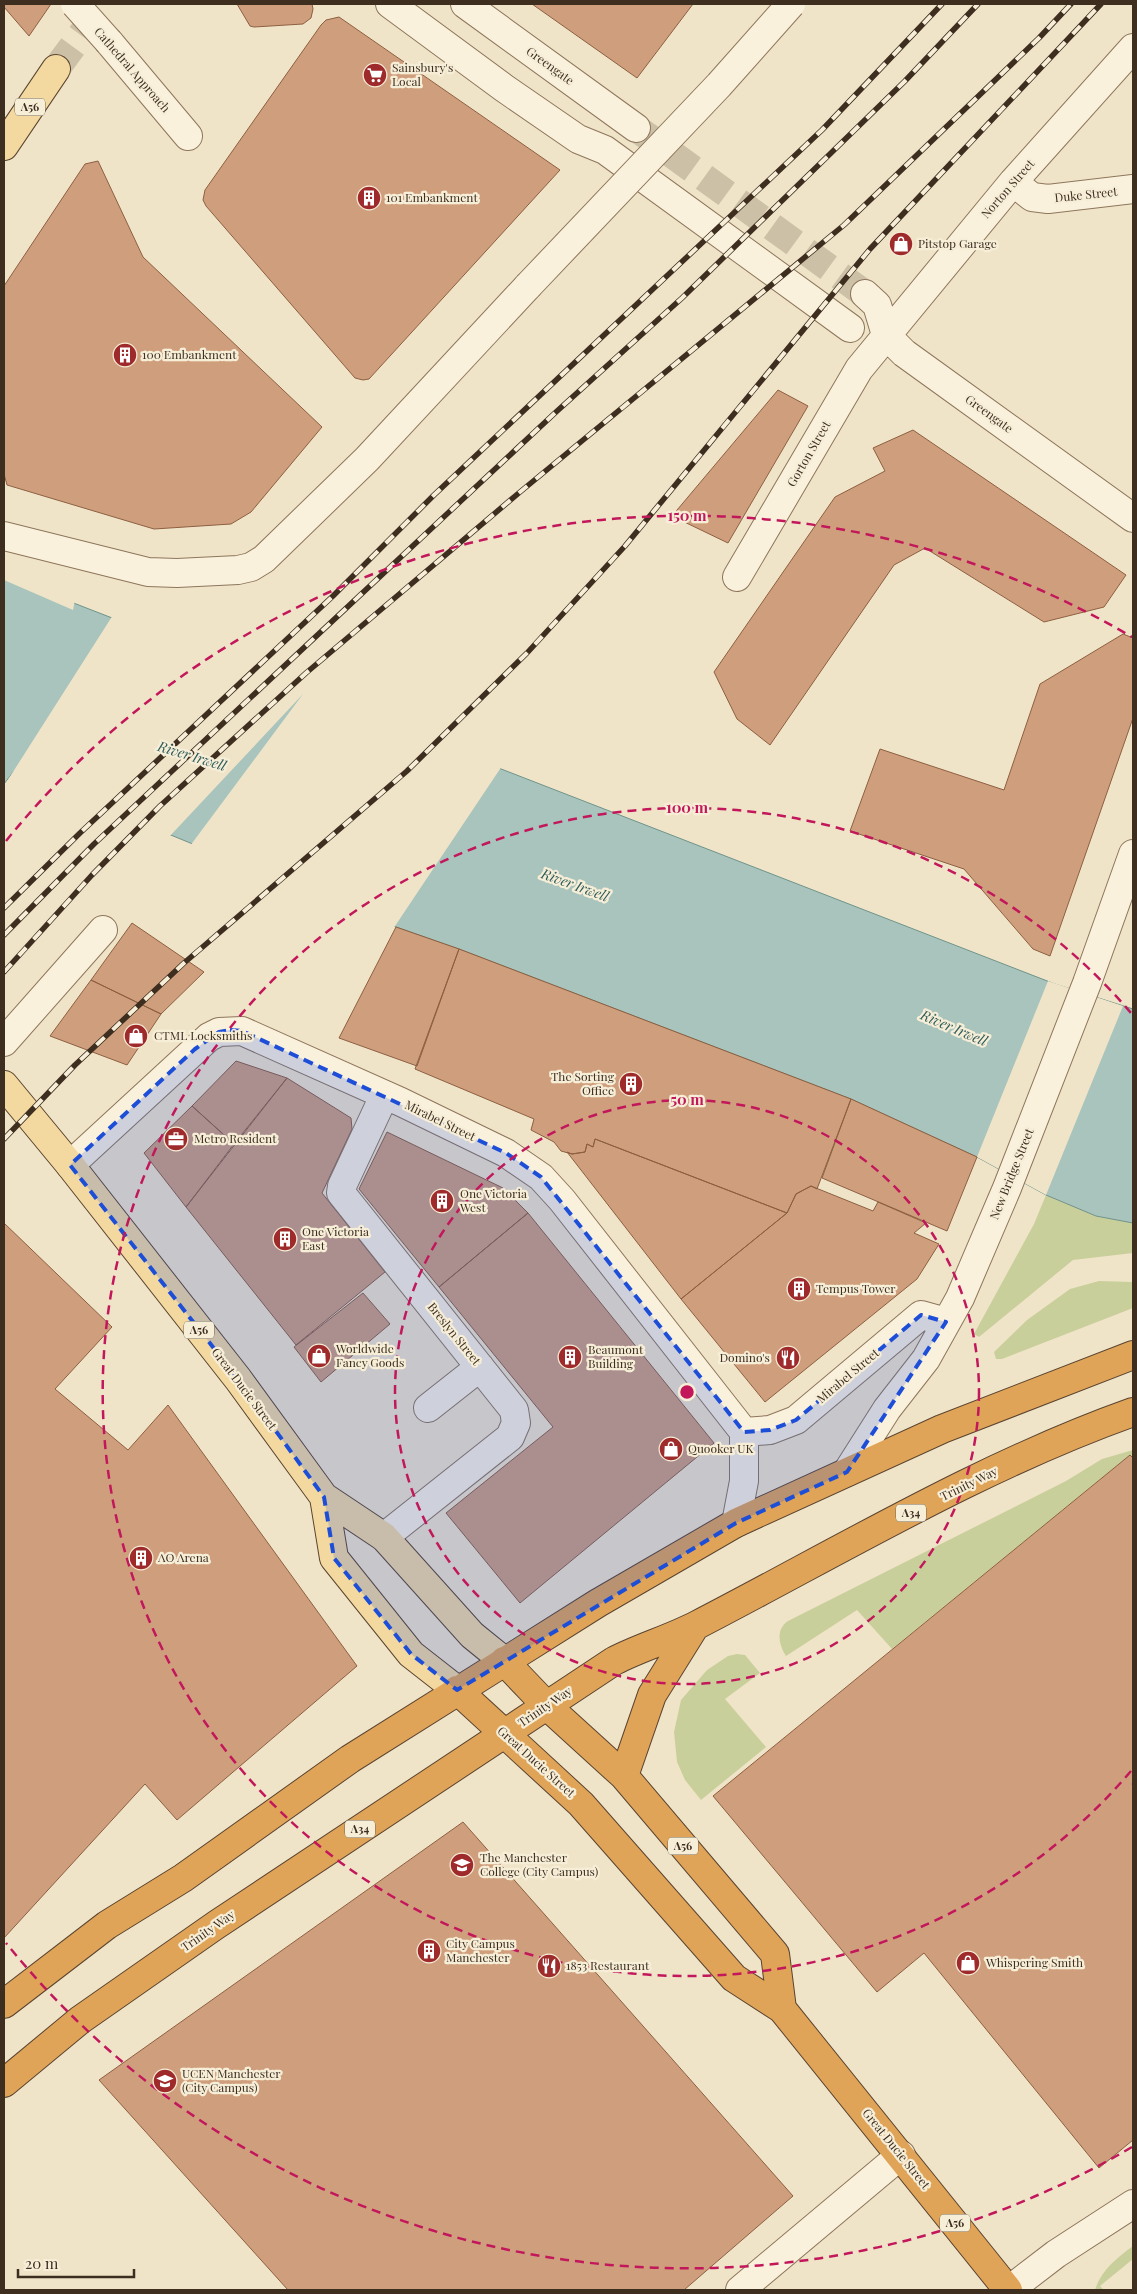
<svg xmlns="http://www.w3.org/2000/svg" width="1137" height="2294" font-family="'Playfair Display',serif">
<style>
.green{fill:#c9cf9b}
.water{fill:#a9c4bc;stroke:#6f938a}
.pier{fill:#f0e4c8}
.building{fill:#cf9f7d;stroke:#8d5f41}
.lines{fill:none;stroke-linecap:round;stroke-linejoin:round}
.minor-tunnel{stroke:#ccc0a6;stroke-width:28;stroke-dasharray:28 14;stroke-linecap:butt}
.major-tunnel{stroke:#ccc0a6;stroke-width:28;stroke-dasharray:28 14;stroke-linecap:butt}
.minor-casing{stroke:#8d765c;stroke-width:30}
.major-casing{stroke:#5b4430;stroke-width:30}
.highway-casing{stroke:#5b4430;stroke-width:30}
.minor{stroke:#faf1dc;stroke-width:28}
.major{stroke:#f3d9a0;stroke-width:28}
.highway{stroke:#e0a458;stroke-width:28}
.rail-casing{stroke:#3d2e20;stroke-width:5.5}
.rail{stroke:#f7eed8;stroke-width:4;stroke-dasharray:11;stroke-linecap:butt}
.minor-bridge-casing{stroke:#8d765c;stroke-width:30;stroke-linecap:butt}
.minor-bridge{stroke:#faf1dc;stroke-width:28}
.marked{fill:#1d4ed8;fill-opacity:0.2;stroke:#1d4ed8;stroke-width:4;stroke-dasharray:10 6;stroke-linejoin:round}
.ring{fill:none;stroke:#c2185b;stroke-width:2.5;stroke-dasharray:9 6}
.labels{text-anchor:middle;stroke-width:4.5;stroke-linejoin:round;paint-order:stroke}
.shield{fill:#f7eed8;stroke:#756857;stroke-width:1}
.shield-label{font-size:11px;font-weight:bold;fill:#3d2e20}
.street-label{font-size:12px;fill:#3d2e20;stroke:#f7eed8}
.poi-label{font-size:12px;fill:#3d2e20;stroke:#f7eed8;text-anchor:start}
.water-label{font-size:14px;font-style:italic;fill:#2f5d5a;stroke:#f7eed8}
.centre{fill:#c2185b;stroke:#f7eed8;stroke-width:2.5}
.ring-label{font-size:15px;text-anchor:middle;font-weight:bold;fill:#c2185b;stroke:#f7eed8;stroke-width:4.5;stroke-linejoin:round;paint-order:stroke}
</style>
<rect width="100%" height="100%" fill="#f0e4c8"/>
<!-- green -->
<path class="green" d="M1046,1195l50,21 37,7v30l-60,7 -94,77 -5,-3 60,-110z
M1099,1281l34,1v26l-131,51h-6l-2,-7 33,-32 43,-31z
M1133,1450v8l-3,-3 -238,194 -35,-39 -71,46c-8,-12 -10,-27 2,-35l278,-140 36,-22z
M737,1654l8,1 15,18 -35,26 41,48 -65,53 -16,-20 -8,-18 -3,-30 7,-32 26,-30 21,-14z
M1133,2246v13l-33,27 4,4h-9c6,-20 22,-32 38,-44z"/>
<!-- water -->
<path class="water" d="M4,576l1051,408 78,25v214l-37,-7 -50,-21 -69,-38 -126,-58 -392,-150 -63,-22 -382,-156 -10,13z"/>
<!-- pier -->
<path class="pier" d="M4,574l71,26 -2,10 -69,-30z
M113,615l389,151 -109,163 -203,-83 113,-152 -134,143 -154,-63 -11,12z
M1048,981l75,25 -77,189 -69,-38z"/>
<!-- building -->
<path class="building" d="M4,4h47l-22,32 -25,-29z
M237,4h75l1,5 -2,9 -8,6 -49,3 -4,-1z
M532,4h161l-56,74z
M339,17l221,153 -191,209 -6,1 -8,-2 -149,-172 -3,-6 2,-10 116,-165 5,-5z
M98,161l45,96 179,170 -71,85 -20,12 -77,5 -147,-44 -3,-11v-188l81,-122z
M778,390l30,16 -80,137 -56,-27z
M913,430l213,145 -22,32 -60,15 -119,-74 -31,17 -124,180 -33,-26 -23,-47 121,-175 50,-26 -12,-23z
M1123,634l10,4v80l-83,238 -17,-7 -69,-80 -114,-38 30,-82 124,41 36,-106z
M132,923l72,49 -43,42 -70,-34z
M396,927l63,22 -42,117 -78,-28z
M459,949l392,150 -34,90 -6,-3 -15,8 -9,19 -192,-74 -2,8 -6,-3 -2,8 -13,2 -11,-3 -7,-9 -23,-12 3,-11 -119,-50z
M91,980l70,34 -34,51 -77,-29z
M236,1061l51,17 -53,66 -42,-38z
M287,1078l64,40 1,11 -30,64 63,79 -89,73 -110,-138z
M851,1099l126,58 -30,74 -125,-53z
M192,1106l42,38 -48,63 -42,-54z
M387,1132l116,56 25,25 -89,74 -80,-98z
M595,1139l192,74 -106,86 -114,-147 5,2 13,-2 2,-8 6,3z
M811,1186l62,25 5,-9 48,21 -12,10 25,11 -22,35 -152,123 -84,-103 106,-86 9,-19z
M528,1213l186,230 -194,160 -74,-90 107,-86 -114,-140z
M4,1223l108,104 -57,62 73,61 40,-45 189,261 -180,154 -32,-36 -141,154z
M363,1293l27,31 -69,58 -27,-35z
M1130,1455l3,3v324l-1,2 1,2v354l-34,28 -175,-215 -47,39 -164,-196z
M463,1822l330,374 -109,94h-396l-189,-210z"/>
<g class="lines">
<!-- minor-tunnel -->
<path class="minor-tunnel" d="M636,128l229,166"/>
<!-- major-tunnel -->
<path class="major-tunnel" d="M56,69l48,-65"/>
<!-- minor casing -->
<g class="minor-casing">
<path id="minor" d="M390,4l114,84 74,51 27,11 245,178
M465,4l171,124
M109,42l79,94
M1013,182l19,15 16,2 85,-10
M865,294l12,11 9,30 18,18 229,165
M4,536l144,36 29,1 61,-3 13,-3 13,-8 103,-100 161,-173
M737,577l122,-208 154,-187 120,-134
M4,1042l99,-112
M384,1096l-42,90 -1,7 173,217 2,13 -6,14 -126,100
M70,1165l139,-128 10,-5 23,-1 159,71 105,51 35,24 21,23 182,232v49l-8,42
M428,1408l52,-41
M744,1432l26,-2 26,-10 125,-105 25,7
M847,1472l40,-63 39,-50 34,-61 47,-110 80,-205 46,-129
M740,2290l161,-135
M1009,2290l47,-36 77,-50"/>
</g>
<!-- major casing -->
<g class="major-casing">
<path id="major" d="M4,146l52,-77
M4,1085l66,80 168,214 86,118 60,40 88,98 32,26
M324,1497l10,61 77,96 46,36"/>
</g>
<!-- highway casing -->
<g class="highway-casing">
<path id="highway" d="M504,1661l43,45 77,70 151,178 7,55
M457,1690l124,114 153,174 48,31 226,281
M624,1776l28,-81 43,-69
M4,2004l103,-79 76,-47 167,-119 248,-156 138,-80 206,-94 191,-74
M4,2083l76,-63 136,-95 398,-264c27,-14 56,-22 83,-36 143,-74 284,-159 436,-213"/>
</g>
<!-- minor -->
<use href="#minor" class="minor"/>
<!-- major -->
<use href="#major" class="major"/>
<!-- highway -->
<use href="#highway" class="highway"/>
<!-- rail casing -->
<g class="rail-casing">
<path id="rail" d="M4,908l76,-75 253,-237 101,-101 388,-365 120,-126
M4,935l90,-91 462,-432 126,-114 223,-217 73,-77
M4,972l88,-97 68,-69 146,-133 214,-181 324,-267 195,-187 32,-34
M4,1139l71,-74 109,-102 223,-192 120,-118 98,-107 245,-297 231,-245"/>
</g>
<!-- rail -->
<use href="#rail" class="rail"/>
<!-- minor-bridge casing -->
<g class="minor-bridge-casing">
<path id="minor-bridge" d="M75,4l34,38
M528,286l191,-201 72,-81"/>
</g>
<!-- minor-bridge -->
<use href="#minor-bridge" class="minor-bridge"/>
</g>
<!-- marked area -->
<path class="marked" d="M230,1030l12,1 264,122 35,24 203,255 26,-2 26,-10 125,-105 25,7 -99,150 -111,51 -279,167 -46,-36 -77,-96 -10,-61 -86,-118 -168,-214 125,-116 24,-17z"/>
<!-- distance rings -->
<g class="ring">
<circle cx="687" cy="1392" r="292"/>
<path d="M1131 1771A584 584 0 1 1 1131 1013"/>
<path d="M1132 2147A876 876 0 0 1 6 1943M6 841A876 876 0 0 1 1132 637"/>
</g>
<!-- icons -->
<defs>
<g id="supermarket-disc" transform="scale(1.25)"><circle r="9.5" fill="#9e2a2b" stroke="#f7eed8"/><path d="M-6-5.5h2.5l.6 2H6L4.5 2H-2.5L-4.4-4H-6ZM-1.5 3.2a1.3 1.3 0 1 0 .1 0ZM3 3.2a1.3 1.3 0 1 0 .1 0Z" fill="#fff"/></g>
<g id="building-disc" transform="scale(1.25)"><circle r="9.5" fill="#9e2a2b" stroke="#f7eed8"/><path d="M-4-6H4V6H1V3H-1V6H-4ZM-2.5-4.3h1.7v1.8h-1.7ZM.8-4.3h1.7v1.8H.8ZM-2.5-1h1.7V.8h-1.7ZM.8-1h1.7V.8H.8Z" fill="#fff"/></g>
<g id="shop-disc" transform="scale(1.25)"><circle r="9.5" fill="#9e2a2b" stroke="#f7eed8"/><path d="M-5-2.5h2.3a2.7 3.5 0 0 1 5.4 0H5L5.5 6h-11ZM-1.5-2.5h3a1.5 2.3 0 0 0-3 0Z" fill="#fff"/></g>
<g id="office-disc" transform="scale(1.25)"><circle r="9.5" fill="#9e2a2b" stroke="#f7eed8"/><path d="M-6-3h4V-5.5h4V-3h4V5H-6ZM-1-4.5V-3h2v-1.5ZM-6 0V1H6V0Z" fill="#fff"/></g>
<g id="restaurant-disc" transform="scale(1.25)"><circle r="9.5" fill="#9e2a2b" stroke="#f7eed8"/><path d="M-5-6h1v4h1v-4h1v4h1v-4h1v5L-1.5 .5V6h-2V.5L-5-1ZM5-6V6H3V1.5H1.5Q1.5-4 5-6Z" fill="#fff"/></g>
<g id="university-disc" transform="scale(1.25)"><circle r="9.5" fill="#9e2a2b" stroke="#f7eed8"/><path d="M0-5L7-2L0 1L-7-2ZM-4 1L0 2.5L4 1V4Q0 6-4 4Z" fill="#fff"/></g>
</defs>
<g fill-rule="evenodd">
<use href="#supermarket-disc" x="375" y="75"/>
<use href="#building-disc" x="369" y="198"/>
<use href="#shop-disc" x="901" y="244"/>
<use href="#building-disc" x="125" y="355"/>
<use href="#shop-disc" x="136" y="1036"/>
<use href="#building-disc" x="631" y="1084"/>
<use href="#office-disc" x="176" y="1139"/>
<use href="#building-disc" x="442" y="1201"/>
<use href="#building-disc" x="285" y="1239"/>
<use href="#building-disc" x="799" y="1289"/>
<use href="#shop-disc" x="319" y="1356"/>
<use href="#building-disc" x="570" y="1357"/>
<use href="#restaurant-disc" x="788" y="1358"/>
<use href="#shop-disc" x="671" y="1449"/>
<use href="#building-disc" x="141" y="1558"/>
<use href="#university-disc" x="462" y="1865"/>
<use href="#building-disc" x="429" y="1951"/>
<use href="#shop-disc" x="968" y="1963"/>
<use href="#restaurant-disc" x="549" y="1966"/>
<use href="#university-disc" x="165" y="2081"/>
</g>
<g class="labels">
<!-- shield labels -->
<g class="shield">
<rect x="15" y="98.5" width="30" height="17" rx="4"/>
<rect x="184" y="1321.5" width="30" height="17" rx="4"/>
<rect x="896" y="1504.5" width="30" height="17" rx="4"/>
<rect x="345" y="1820.5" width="30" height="17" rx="4"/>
<rect x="668" y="1837.5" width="30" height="17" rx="4"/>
<rect x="940" y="2214.5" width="30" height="17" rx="4"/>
</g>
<g class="shield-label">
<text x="30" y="111">A56</text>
<text x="199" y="1334">A56</text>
<text x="911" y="1517">A34</text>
<text x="360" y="1833">A34</text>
<text x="683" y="1850">A56</text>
<text x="955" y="2227">A56</text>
</g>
<!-- street labels -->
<g class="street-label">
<text transform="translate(550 66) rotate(36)" y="4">Greengate</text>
<text transform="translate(132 70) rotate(49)" y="4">Cathedral Approach</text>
<text transform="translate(1008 189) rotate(-49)" y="4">Norton Street</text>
<text transform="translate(1086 195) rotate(-6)" y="4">Duke Street</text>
<text transform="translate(989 414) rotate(36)" y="4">Greengate</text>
<text transform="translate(809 454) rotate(-60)" y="4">Gorton Street</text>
<text transform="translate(440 1121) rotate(26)" y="4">Mirabel Street</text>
<text transform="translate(1012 1174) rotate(-68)" y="4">New Bridge Street</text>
<text transform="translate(454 1334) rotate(51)" y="4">Breslyn Street</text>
<text transform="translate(848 1376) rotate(-40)" y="4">Mirabel Street</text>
<text transform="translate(244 1389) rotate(53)" y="4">Great Ducie Street</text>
<text transform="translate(969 1484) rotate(-26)" y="4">Trinity Way</text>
<text transform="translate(545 1707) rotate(-34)" y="4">Trinity Way</text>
<text transform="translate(536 1762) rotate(42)" y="4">Great Ducie Street</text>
<text transform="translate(208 1931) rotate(-35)" y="4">Trinity Way</text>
<text transform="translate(896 2149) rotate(51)" y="4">Great Ducie Street</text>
</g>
<!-- poi labels -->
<g class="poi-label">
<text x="392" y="72">Sainsbury's<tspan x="392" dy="14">Local</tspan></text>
<text x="386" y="202">101 Embankment</text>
<text x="918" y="248">Pitstop Garage</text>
<text x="142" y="359">100 Embankment</text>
<text x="154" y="1040">CTML Locksmiths</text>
<text x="614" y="1081" text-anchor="end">The Sorting<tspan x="614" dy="14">Office</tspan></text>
<text x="194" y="1143">Metro Resident</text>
<text x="460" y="1198">One Victoria<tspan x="460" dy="14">West</tspan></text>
<text x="302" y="1236">One Victoria<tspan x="302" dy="14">East</tspan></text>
<text x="816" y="1293">Tempus Tower</text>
<text x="336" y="1353">Worldwide<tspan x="336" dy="14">Fancy Goods</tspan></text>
<text x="588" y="1354">Beaumont<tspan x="588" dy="14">Building</tspan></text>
<text x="770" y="1362" text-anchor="end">Domino's</text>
<text x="688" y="1453">Quooker UK</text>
<text x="158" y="1562">AO Arena</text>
<text x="480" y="1862">The Manchester<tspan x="480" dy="14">College (City Campus)</tspan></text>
<text x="446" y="1948">City Campus<tspan x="446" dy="14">Manchester</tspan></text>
<text x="986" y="1967">Whispering Smith</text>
<text x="566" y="1970">1853 Restaurant</text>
<text x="182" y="2078">UCEN Manchester<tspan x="182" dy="14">(City Campus)</tspan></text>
</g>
<!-- water labels -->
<g class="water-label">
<text transform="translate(192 756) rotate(17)" y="5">River Irwell</text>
<text transform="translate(575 885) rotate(20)" y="5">River Irwell</text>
<text transform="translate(954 1028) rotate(23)" y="5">River Irwell</text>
</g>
</g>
<circle cx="687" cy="1392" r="8" class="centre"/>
<g class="ring-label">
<text x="687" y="521">150 m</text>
<text x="687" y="813">100 m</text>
<text x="687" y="1105">50 m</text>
</g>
<!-- border -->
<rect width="1137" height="2294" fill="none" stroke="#3d2e20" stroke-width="10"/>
<!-- scale -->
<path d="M18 2269v8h116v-8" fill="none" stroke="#3d2e20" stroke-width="2.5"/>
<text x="25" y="2269" font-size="15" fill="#3d2e20" stroke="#f7eed8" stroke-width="4" paint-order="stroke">20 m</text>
</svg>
